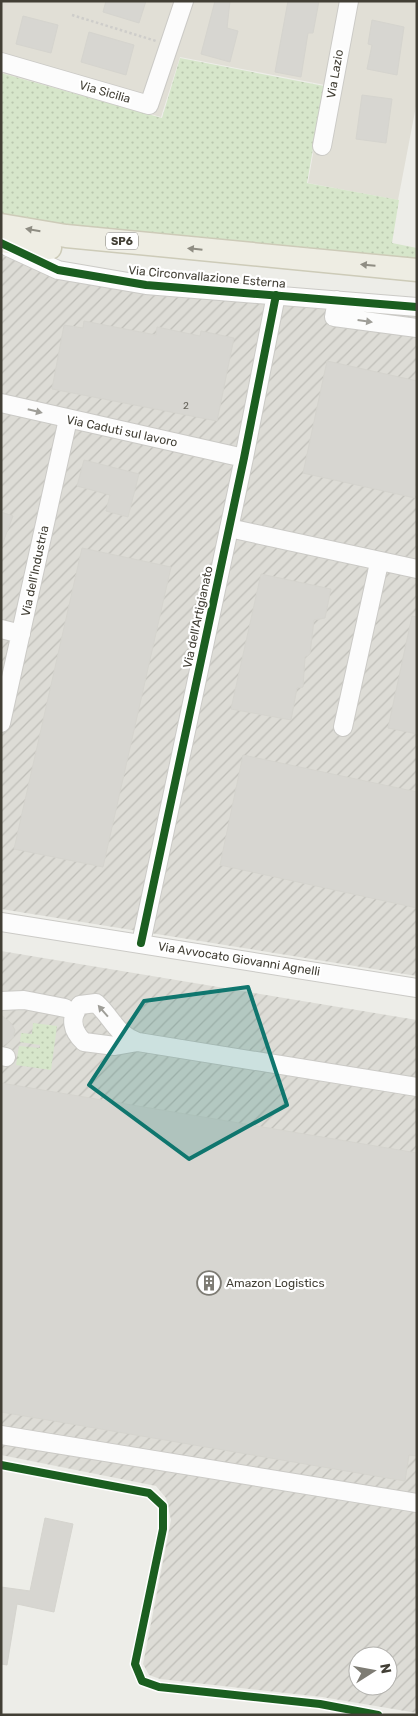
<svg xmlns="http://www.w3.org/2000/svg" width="418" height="1716" font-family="Rubik,sans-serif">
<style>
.residential{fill:#e1dfd6}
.industrial{fill:url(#industrial-furrows);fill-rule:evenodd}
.grass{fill:url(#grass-dots)}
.building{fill:#d7d6d1;stroke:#d5d4ce}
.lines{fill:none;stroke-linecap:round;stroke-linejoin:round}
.minor-casing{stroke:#cbcac6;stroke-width:20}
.major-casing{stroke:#cdcbb8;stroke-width:25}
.path{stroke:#cecdca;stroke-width:2.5;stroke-dasharray:2.5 2.5;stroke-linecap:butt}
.minor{stroke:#fcfcfc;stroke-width:18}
.major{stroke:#eeede3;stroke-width:22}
.cycleway-casing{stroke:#fff;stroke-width:11}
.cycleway{stroke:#1b5e20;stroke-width:8}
.oneway{fill:#8f8d83}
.oneway2{fill:#9f9e98}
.marked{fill:#0f766e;fill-opacity:0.2;stroke:#0f766e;stroke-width:4;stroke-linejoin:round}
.labels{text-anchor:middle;stroke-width:4.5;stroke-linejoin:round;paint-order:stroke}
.number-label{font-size:10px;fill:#68665d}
.shield{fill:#fff;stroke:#7b7972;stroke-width:1}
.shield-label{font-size:11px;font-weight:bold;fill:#423f35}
.street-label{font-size:12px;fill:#423f35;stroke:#fff}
.poi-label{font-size:12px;fill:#423f35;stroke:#fff;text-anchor:start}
</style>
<defs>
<pattern id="industrial-furrows" width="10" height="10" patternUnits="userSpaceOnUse" patternTransform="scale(1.25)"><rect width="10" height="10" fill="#dddcd6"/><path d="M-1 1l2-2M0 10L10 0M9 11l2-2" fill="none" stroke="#bfbeb8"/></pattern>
<pattern id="grass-dots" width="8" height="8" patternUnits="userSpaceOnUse" patternTransform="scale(1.25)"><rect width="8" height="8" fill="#d6e6ca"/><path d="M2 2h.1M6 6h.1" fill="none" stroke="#b9c6ae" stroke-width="1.8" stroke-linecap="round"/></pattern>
</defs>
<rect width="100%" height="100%" fill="#edede8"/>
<!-- residential -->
<path class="residential" d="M1,1h416v100l-19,99 -90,-17 17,-98 -145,-28 -19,60 -160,-44z"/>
<!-- industrial -->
<path class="industrial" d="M1,255l55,22 361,38v661l-416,-67z
M1,951l416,69v693l-95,-16 -162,-18 -11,-4 -6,-11 28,-144 -5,-22 -10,-12 -155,-31zM358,1656h30v30h-30z"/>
<!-- grass -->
<path class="grass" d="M180,58l144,28 -17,97 92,17 -7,43 25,5v14l-175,-15 -241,-29v-145l161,45z
M33,1023l24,3 -6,44 -35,-5 3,-19 21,2v-3l-20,-3 1,-9 11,1z"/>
<!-- building -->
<path class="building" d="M106,1h40l-7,22 -36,-11z
M215,1h15l-3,27 11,3 -8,31 -29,-8z
M288,1h31l-6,32h-5l-7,44 -26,-5z
M23,16l35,9 -7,28 -35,-9z
M372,20l32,7 -7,48 -30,-6 5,-24 -4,-1z
M89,32l45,13 -8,30 -45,-13z
M362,95l30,4 -6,44 -30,-4z
M84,321l72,14 1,-8 43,9 1,-5 33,7 -17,83 -165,-32 12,-64 19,3z
M327,361l90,20 -2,117 -112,-25z
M84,460l55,14 -11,43 -22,-6 4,-16 -33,-9z
M1,512l12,4 -11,29h-1z
M82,548l89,19 -68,300 -89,-18z
M261,574l70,15 -6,29 -11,2 -4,34 -5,3 -2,30 -6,1 -6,32 -60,-11z
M412,616l5,1v117l-29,-6z
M243,755l174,37v116l-197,-43z
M1,1015l10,8 4,7 -2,8 -10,8h-2z
M1,1083l416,70v303l-8,-1 -4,26 -404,-69z
M45,1518l28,6 -19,88 -37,-8 -10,61 -6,-1v-77l29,4z"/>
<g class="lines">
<!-- minor casing -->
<g class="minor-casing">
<path id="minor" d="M1,62l148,43 35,-104
M322,146l27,-145
M8,247l50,23 88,15 271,22
M337,300l-3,17 83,11
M1,403l243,55
M229,528l188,41
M1,629l20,5
M1,723l67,-304
M343,727l36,-164
M1,922l416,66
M141,943l103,-485 32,-163
M1,1001l23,-1 41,8
M138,1042l-23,4 -31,-4c-12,-11 -15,-24 -4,-37l16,-2c16,14 20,32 42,39l279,45
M1,1056l5,1
M1,1435l416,68"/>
</g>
<!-- major casing -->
<g class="major-casing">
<path id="major" d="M1,225l65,11 351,34
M1,241l49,7"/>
</g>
<!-- path -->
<path class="path" d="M72,15l84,26"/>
<!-- minor -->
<use href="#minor" class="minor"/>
<!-- major -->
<use href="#major" class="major"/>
<!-- cycleway casing -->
<g class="cycleway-casing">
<path id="cycleway" d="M1,243l57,27 88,15 271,22
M141,943l103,-485 32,-163
M1,1465l148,28 14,13v23l-28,135 7,17 17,6 161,17 58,11"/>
</g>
<!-- cycleway -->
<use href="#cycleway" class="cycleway"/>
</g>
<!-- one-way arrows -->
<defs><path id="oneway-solid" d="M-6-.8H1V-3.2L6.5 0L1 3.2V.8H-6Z" transform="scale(1.25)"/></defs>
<g class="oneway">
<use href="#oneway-solid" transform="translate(33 230) rotate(-170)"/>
<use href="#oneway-solid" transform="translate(195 249) rotate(-174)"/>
<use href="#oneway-solid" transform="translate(368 265) rotate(-175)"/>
</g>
<g class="oneway2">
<use href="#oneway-solid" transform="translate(365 321) rotate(8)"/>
<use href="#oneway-solid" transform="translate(35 411) rotate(14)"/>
<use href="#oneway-solid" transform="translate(103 1011) rotate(-131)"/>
</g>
<!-- marked area -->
<path class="marked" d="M248,987l39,118 -98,54 -100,-74 55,-84z"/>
<!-- icons -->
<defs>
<g id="building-ring" transform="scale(1.25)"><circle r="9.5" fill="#fff" stroke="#7e7c74" stroke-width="1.5"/><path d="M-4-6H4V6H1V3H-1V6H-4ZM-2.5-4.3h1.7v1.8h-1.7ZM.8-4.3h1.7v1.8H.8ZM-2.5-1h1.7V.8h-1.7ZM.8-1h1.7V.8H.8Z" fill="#7e7c74"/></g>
</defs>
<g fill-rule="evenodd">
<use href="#building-ring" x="209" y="1283"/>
</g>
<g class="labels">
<!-- number labels -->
<g class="number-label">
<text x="186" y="409">2</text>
</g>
<!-- shield labels -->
<rect class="shield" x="106" y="232.5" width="32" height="17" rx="4"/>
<g class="shield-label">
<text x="122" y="245">SP6</text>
</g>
<!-- street labels -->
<g class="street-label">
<text transform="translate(335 74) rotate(-80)" y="4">Via Lazio</text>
<text transform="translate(105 92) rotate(16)" y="4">Via Sicilia</text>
<text transform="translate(207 277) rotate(5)" y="4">Via Circonvallazione Esterna</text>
<text transform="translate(122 431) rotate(12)" y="4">Via Caduti sul lavoro</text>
<text transform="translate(35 571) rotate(-78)" y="4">Via dell'Industria</text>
<text transform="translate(198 617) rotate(-78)" y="4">Via dell'Artigianato</text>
<text transform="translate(239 959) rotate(9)" y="4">Via Avvocato Giovanni Agnelli</text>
</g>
<!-- poi labels -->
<g class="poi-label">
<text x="226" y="1287">Amazon Logistics</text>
</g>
</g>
<!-- border -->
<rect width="418" height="1716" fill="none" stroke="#423f35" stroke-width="5"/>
<!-- north arrow -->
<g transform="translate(373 1671) rotate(79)"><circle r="24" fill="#ffffff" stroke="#b3b2ae"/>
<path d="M0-4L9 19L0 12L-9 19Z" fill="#7e7c74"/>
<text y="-8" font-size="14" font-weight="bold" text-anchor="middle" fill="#423f35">N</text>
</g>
</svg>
